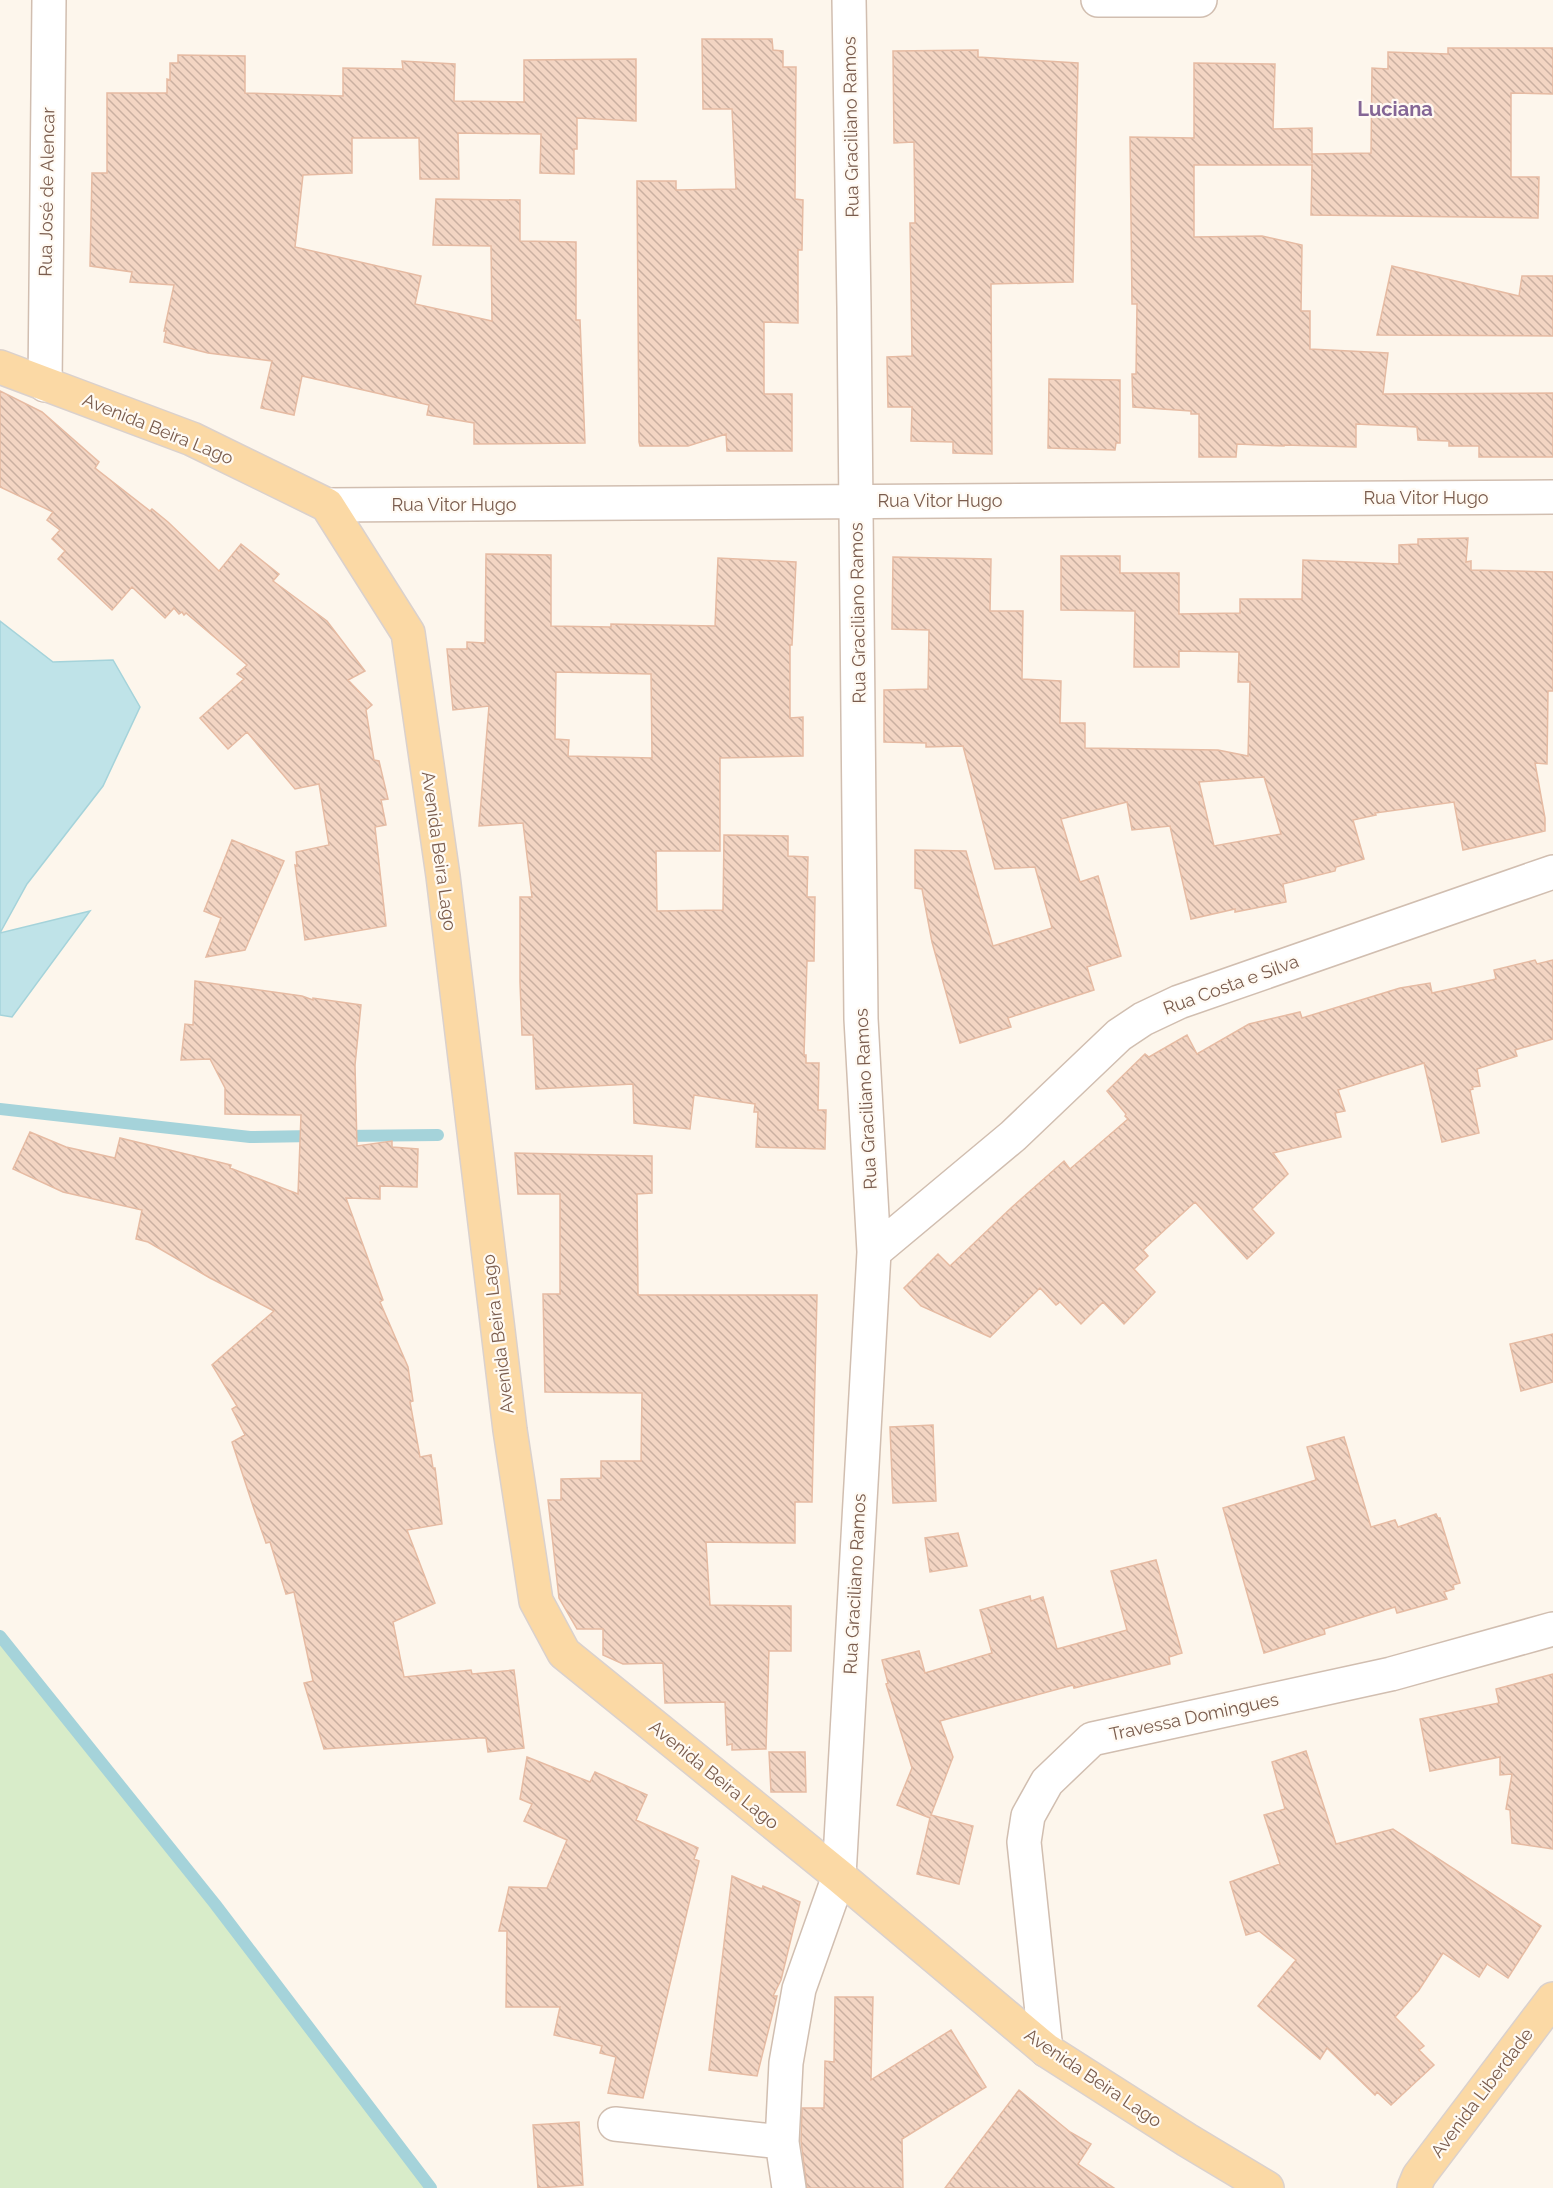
<svg xmlns="http://www.w3.org/2000/svg" width="1553" height="2188" font-family="Raleway,sans-serif">
<style>
.green{fill:#d8ecc9}
.water{fill:#bfe3e8;stroke:#a5d3da;stroke-width:1.5}
.lines{fill:none;stroke-linecap:round;stroke-linejoin:round}
.stream{stroke:#a5d3da;stroke-width:12}
.building{fill:url(#building-back-hatch);stroke:#e6bba3;stroke-width:1.5;fill-rule:evenodd}
.minor-casing{stroke:#d1beb0;stroke-width:36}
.major-casing{stroke:#dad1cd;stroke-width:36}
.minor{stroke:#fff;stroke-width:33}
.major{stroke:#fbd9a5;stroke-width:33}
.labels{text-anchor:middle;stroke-width:4.5;stroke-linejoin:round;paint-order:stroke}
.street-label{font-size:18px;fill:#7a5c4d;stroke:#fffaf3}
.neighbourhood-label{font-size:20px;font-weight:bold;fill:#846695;stroke:#fffaf3}
</style>
<defs>
<pattern id="building-back-hatch" width="6" height="6" patternUnits="userSpaceOnUse" patternTransform="scale(1.5)"><rect width="6" height="6" fill="#f3d5c3"/><path d="M-1 5l2 2M0 0l6 6M5-1l2 2" fill="none" stroke="#cab0a1"/></pattern>
</defs>
<rect width="100%" height="100%" fill="#fdf6ec"/>
<!-- green -->
<path class="green" d="M0,1636l215,268 216,284h-431z"/>
<!-- water -->
<path class="water" d="M0,621l53,41 60,-2 27,47 -37,79 -76,98 -27,49 90,-22 -78,106 -12,-2z"/>
<g class="lines">
<!-- stream -->
<path class="stream" d="M0,1109l250,28 64,-1
M341,1136l97,-1
M0,1636l215,268 216,284"/>
</g>
<!-- building -->
<path class="building" d="M702,39h70l1,11 10,1v16h13l-1,132 8,1 -1,50h-4v73l-34,-1v72h28v57h-65l-1,-17 -38,12h-48l-1,-4 -2,-261h39v9l60,-1 -4,-80h-29z
M1448,48h105v46l-42,-1v84h28l-1,41 -227,-3 1,-50h-118v72l68,-1 40,9 -1,66h9v38l78,4 -5,41 170,-1v64h-74v-11h-30v-5l-31,-1 -1,-13 -61,-3v23l-72,-2v1l-47,-2 -1,13h-37v-43h-8v-3l-58,-4 -1,-33h4l1,-70h-5l-2,-167 64,1v-75l81,1 -2,65 39,-1v35v-9l59,-1 1,-85 16,1v-17l60,2z
M978,50v7l100,6 -5,219 -82,2 1,170 -39,-1v-11l-42,-1 1,-34h-24l-1,-50 25,-1 -2,-133h5l-1,-81 -20,1 -1,-92z
M178,55l67,1v37l98,3v-28l60,1 -1,-8 53,3 -1,37 70,1v-42l112,-1v62l-59,-3v31h-3v25l-34,-1 1,-39 -83,-1 1,46h-39l-1,-41h-67v35l-49,2 -8,72 126,29 -6,28 77,17 -1,-75 -58,-1 3,-46 84,1v41l56,1v78h4l5,123 -111,1v-21l-47,-8 2,-10 -127,-29 -8,39 -33,-7 11,-47 -64,-8 -44,-11 2,-11h-2l10,-46 -44,-3 2,-10 -42,-6 2,-93h15v-80h60v-14l3,1v-17h8z
M1392,266l127,30 3,-20h31v60l-176,-1z
M1049,379l71,1v63h-4l-1,7 -67,-2z
M0,391l42,21 57,50 -4,6 55,43 2,-2 16,13 51,49 22,-27 38,30 -6,7 54,40 38,50 -17,9 24,25 -6,5 8,50 5,1 9,38 -7,1 5,25 -11,2 11,99 -81,14 -10,-75 2,1 -1,-14 33,-7 -10,-61 -24,5 -48,-57 -19,17 -28,-31 44,-39 -7,-5 10,-9 -61,-52 -2,2 -2,-3 -3,2 -5,-6 -9,10 -33,-31 -20,23 -54,-51 7,-8 -13,-12 8,-9 -13,-10 6,-8 -53,-25z
M1468,538l-2,24 5,-1v9l82,2v119h-5l-1,73 -12,-1 10,55v13l-82,19 -9,-48 -79,11 1,2 -23,5 11,39 -28,8 -1,4 -52,13 3,18 -51,10v-3l-44,10 -21,-93 -38,4 -5,-28 -66,17 19,63 18,-6 23,80 -34,11 7,23 -86,28 3,9 -51,16 -28,-101 -10,-53 -7,-1v-38l51,1 27,95 59,-18 -17,-61 -40,2 -32,-123 -37,1v-4l-42,-1v-52l44,-1 1,-59 -37,-1 1,-72 98,2 -1,52h33l-1,68 39,2 -1,42h25v25l133,2 30,6 2,-74h-12l1,-30 -60,-1v16h-45l1,-56 -74,-1v-54h59v17h59v41l61,-1v-14h62l1,-39 96,4v-19l19,-1v-5zM1264,777l17,57 -67,12 -15,-64z
M486,554l65,1v71l60,1v-3l104,2 3,-68 78,4 -4,83h-2v73l13,-1v39l-83,2v93h-64l1,60 66,-1 1,-75 64,1v20l20,1 -1,40h8l-1,64h-7l-3,94h2v8h13l-1,47h8l-1,39 -69,-2 2,-35h-4l1,-8 -61,-9 -4,34 -56,-6 -1,-39 -97,5 -3,-54h-11l-2,-53v-85h12l-9,-74 -44,3 10,-120 -36,4 -6,-61h20v-7l18,1zM556,672l95,2 1,84 -84,-2 1,-16 -14,-1z
M232,840l52,21 -39,89 -39,7 15,-39 -17,-7z
M1535,960l2,4 16,-4v79l-38,11 2,6 -40,13 3,17 -8,1 1,2 -3,1 9,43 -37,9 -18,-79 -86,27 7,21 -10,2 6,24 -68,16 15,21 -36,35 22,24 -27,26 -52,-57 -52,48 5,6 -14,13 21,23 -31,32 -21,-22 -22,22 -21,-22 -4,3 -16,-17 -50,49 -69,-31 -17,-18 34,-34 12,12 61,-58 53,-47 6,8 58,-50 -3,-3 1,-2 -19,-23 38,-37 4,3 38,-22 10,19 52,-30 51,-12 2,6 98,-30 30,-5 2,10 64,-14 -2,-9z
M195,981l107,15 11,4v-2l48,7 -6,60 2,81 35,-5v6l26,2 -1,38 -37,-1v13l-34,-1 37,102 -3,2 28,65 5,34 -3,1 10,55 11,-2 2,13h2l7,56 -35,6 28,73 -42,19 11,55 67,-7 1,4 42,-4 10,78 -36,4 -2,-14h-7l-155,11 -20,-66 9,-2 -19,-89 -8,2 -16,-52 -4,1 -12,-34 -22,-67 13,-7 -13,-26 5,-3 -25,-41 62,-54 -64,-33 -62,-36 -12,-3 6,-29 -79,-18 -50,-23 17,-37 36,15 49,11 5,-20 111,27 -1,3 68,26 3,-79 -76,-1v-26l-15,-29 -29,1 4,-36 8,1z
M515,1153l137,3v37l-15,1 1,101h179l-5,207h-17v41l-89,-1 4,63 81,1v45h-22l-3,98 -34,1v-6l-5,1 -2,-43 -60,1 -2,-40 -40,1 -20,-9v-26h-26l-18,-31 -11,-98h13v-21l40,-1v-17h40l1,-68 -97,-1 -2,-98h17v-100h-42z
M1553,1334v48l-32,9 -11,-47z
M933,1425l3,76 -43,2 -3,-76z
M1344,1437l27,90 24,-7 3,7 38,-13 2,4h2l20,65 -7,2 1,4 -10,3 3,7 -50,14 -2,-6 -71,22 1,5 -61,19 -41,-145 93,-28 -9,-33z
M958,1533l9,33 -37,6 -5,-34z
M1156,1560l26,93 -13,4 1,7 -96,24 -1,-3 -133,36 13,36 -22,58 42,11 -14,58 -42,-10 13,-56 -33,-13 15,-37 -26,-84 2,-1 -6,-23 37,-9 6,22 67,-20 -12,-43 50,-14 1,5 12,-4 14,52 70,-19 -16,-59z
M1553,1674v175l-41,-6 -2,-33 -4,-1 6,-35 -12,1v-18l-70,14 -10,-52 79,-16 -3,-14z
M1306,1751l30,93 57,-15 148,97 -33,52 -21,-14 -8,13 -36,-24 -24,37 -24,27 29,29 -5,4 15,15 -43,40 -14,-13 -2,3 -48,-47 -7,11 -62,-53 38,-46 -37,-29 -13,4 -16,-53 50,-18 -16,-49 21,-6 -13,-47z
M769,1752h36l1,40h-35z
M527,1757l63,25 5,-10 52,23 -11,25 62,28 -4,11 5,2 -56,237 -35,-5 8,-36 -16,-4 2,-7 -48,-11 6,-28h-54l1,-76h-8l10,-44 38,1 20,-48 -43,-19 8,-17 -12,-5z
M732,1876l30,13 1,-3 37,16 -19,78 -8,16h4l-20,80 -48,-6z
M835,1997h38l-2,83 80,-50 35,57 -84,52 1,49h-96l-6,-47 1,-33h22l1,-47 9,1z
M1019,2090l51,42 21,12 -13,20 36,24h-169z
M579,2122l4,63 -45,3 -5,-63z"/>
<g class="lines">
<!-- minor casing -->
<g class="minor-casing">
<path id="minor" d="M1098,0h102
M45,385l4,-385
M327,505l1226,-8
M874,1252l139,-116 106,-101 24,-16 36,-17 374,-130
M1046,2050l-22,-208 4,-26 19,-34 45,-43 299,-65 162,-45
M615,2124l167,18
M789,2188l-7,-46 4,-79 13,-74 40,-113 35,-624 -13,-233 -7,-712 -5,-307"/>
</g>
<!-- major casing -->
<g class="major-casing">
<path id="major" d="M0,367l192,72 135,66 81,128 35,243 67,554 26,171 28,52 275,223 207,174 141,90 80,48
M1414,2188l5,-12 134,-177"/>
</g>
<!-- minor -->
<use href="#minor" class="minor"/>
<!-- major -->
<use href="#major" class="major"/>
</g>
<g class="labels">
<!-- street labels -->
<g class="street-label">
<text transform="translate(851 127) rotate(-91)" y="6">Rua Graciliano Ramos</text>
<text transform="translate(47 192) rotate(-89)" y="6">Rua José de Alencar</text>
<text transform="translate(158 429) rotate(22)" y="6">Avenida Beira Lago</text>
<text x="1426" y="504">Rua Vitor Hugo</text>
<text x="940" y="507">Rua Vitor Hugo</text>
<text x="454" y="511">Rua Vitor Hugo</text>
<text transform="translate(858 613) rotate(-91)" y="6">Rua Graciliano Ramos</text>
<text transform="translate(439 851) rotate(82)" y="6">Avenida Beira Lago</text>
<text transform="translate(1231 985) rotate(-20)" y="6">Rua Costa e Silva</text>
<text transform="translate(866 1099) rotate(-93)" y="6">Rua Graciliano Ramos</text>
<text transform="translate(498 1334) rotate(-97)" y="6">Avenida Beira Lago</text>
<text transform="translate(855 1584) rotate(-87)" y="6">Rua Graciliano Ramos</text>
<text transform="translate(1194 1717) rotate(-12)" y="6">Travessa Domingues</text>
<text transform="translate(714 1775) rotate(39)" y="6">Avenida Beira Lago</text>
<text transform="translate(1093 2078) rotate(34)" y="6">Avenida Beira Lago</text>
<text transform="translate(1482 2093) rotate(-53)" y="6">Avenida Liberdade</text>
</g>
<!-- neighbourhood labels -->
<g class="neighbourhood-label">
<text x="1395" y="116">Luciana</text>
</g>
</g>
</svg>
